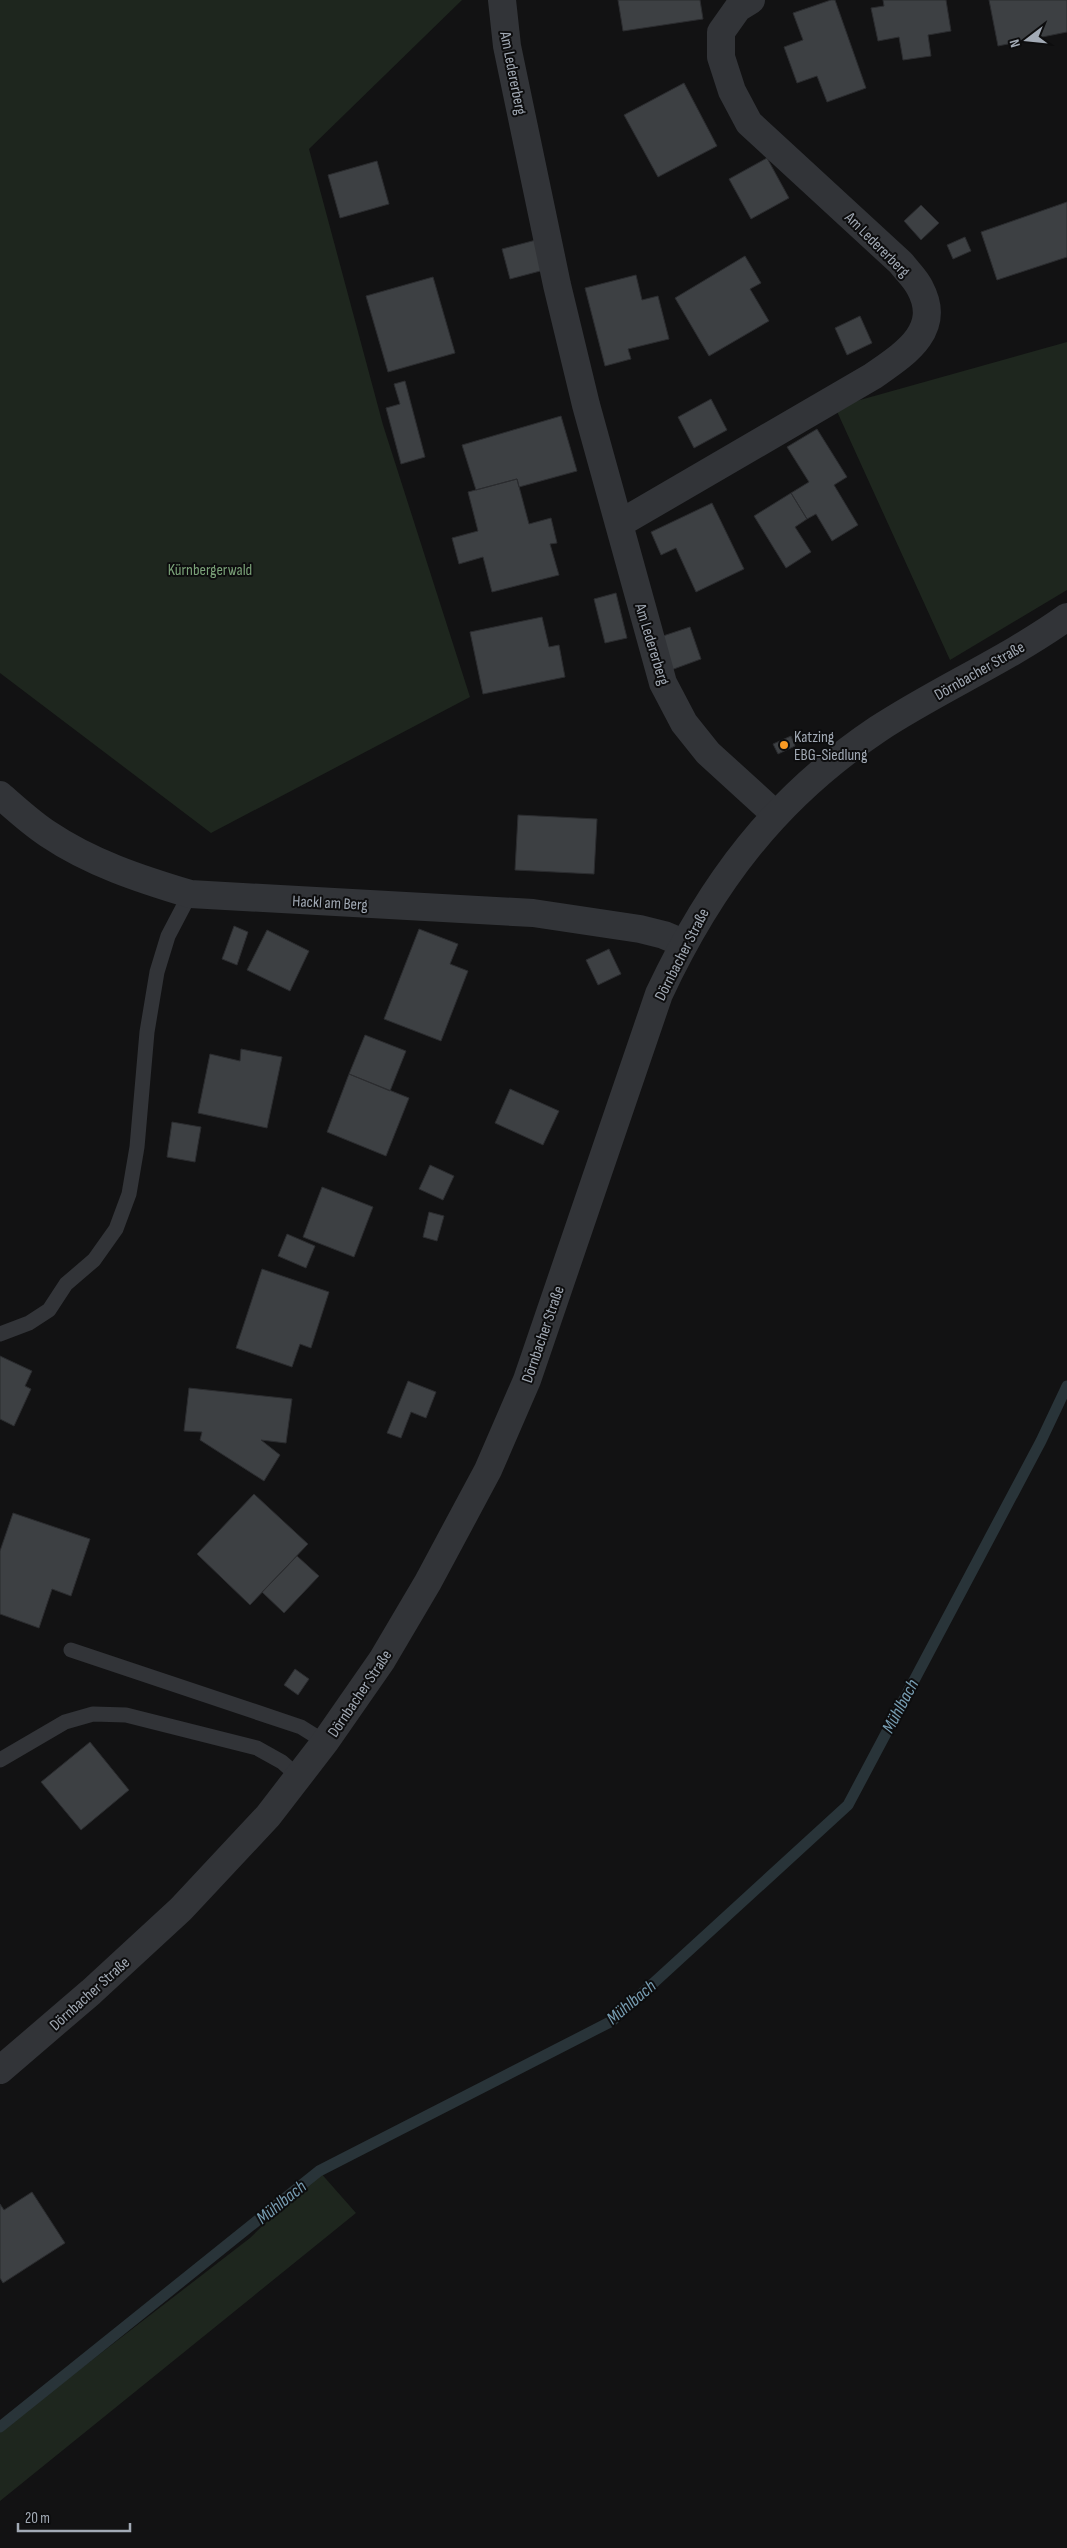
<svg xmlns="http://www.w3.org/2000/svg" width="1067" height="2548" font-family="'Sofia Sans Condensed',sans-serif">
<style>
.green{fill:#1e261e}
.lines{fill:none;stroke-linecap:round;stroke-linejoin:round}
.stream{stroke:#293439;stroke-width:11}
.building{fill:#3d4043;stroke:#2b2c2f}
.service{stroke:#323438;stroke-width:15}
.minor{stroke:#323438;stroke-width:28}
.tertiary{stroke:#323438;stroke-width:28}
.poi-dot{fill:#fa9a23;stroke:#0d0d0e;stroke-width:2}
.labels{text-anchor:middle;stroke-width:4;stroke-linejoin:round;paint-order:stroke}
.street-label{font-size:16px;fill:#a2aab5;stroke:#0d0d0e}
.park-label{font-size:16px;fill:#7aa178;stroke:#0d0d0e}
.poi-label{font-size:16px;fill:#a2aab5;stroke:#0d0d0e;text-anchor:start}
.water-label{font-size:18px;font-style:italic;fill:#779db2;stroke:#0d0d0e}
</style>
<rect width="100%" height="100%" fill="#121213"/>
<!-- green -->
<path class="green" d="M0,0h462l-153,149 74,276 87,272 -259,136 -211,-160z
M1067,342v248l-117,70 -115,-253z
M319,2171l37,42 -356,288v-70l250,-193z"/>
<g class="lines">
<!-- stream -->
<path class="stream" d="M0,2427l319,-256 293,-150 236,-216 193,-364 26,-55"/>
</g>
<!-- building -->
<path class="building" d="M618,0h82l3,19 -80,12z
M831,0h4l31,88 -39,14 -10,-26 -20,7 -13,-36 19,-7 -10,-27z
M883,0h63l5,31 -23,4 3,21 -28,4 -4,-23 -21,4 -7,-33 13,-2z
M989,0h78v32l-69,14z
M684,83l33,63 -59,31 -34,-62z
M767,158l22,40 -38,21 -22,-40z
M377,161l12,43 -49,14 -12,-43z
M1067,202v55l-70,23 -16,-48z
M921,205l18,18 -18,17 -17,-19z
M965,237l6,14 -18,8 -6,-14z
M536,240l8,30 -34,9 -8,-30z
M745,256l16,27 -11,6 19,32 -60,35 -34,-58z
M636,275l6,25 16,-4 11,43 -41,10 3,10 -26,7 -20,-78z
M433,277l22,76 -67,19 -22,-76z
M860,316l12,27 -25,12 -12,-27z
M405,381l20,76 -24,7 -15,-56 14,-4 -6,-20z
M711,399l16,31 -33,18 -16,-31z
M561,416l16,55 -58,16 -2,-8 -41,11 -14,-45z
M817,429l30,48 -13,8 24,40 -26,16 -16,-27 -9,5 -16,-26 18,-11 -22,-35z
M517,479l12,45 22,-6 6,25 -7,1 9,31 -67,17 -9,-35 -24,7 -7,-26 26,-7 -10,-39z
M791,493l16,26 -12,8 16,25 -25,16 -32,-52z
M712,503l32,66 -48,23 -20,-44 -15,7 -10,-23z
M616,593l11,45 -22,5 -11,-44z
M542,617l7,30 10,-2 6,32 -82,17 -13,-62z
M690,627l11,32 -30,11 -11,-33z
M791,736l4,10 -17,8 -5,-10z
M518,815l79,4 -3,55 -79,-4z
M234,926l14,6 -11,33 -15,-6z
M419,929l39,15 -8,20 18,7 -27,70 -57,-22z
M267,930l42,21 -19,40 -43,-21z
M609,949l12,25 -23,11 -12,-25z
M365,1035l41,16 -16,40 -41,-17z
M241,1049l41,8 -15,71 -69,-15 12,-59 30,7z
M349,1074l60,24 -23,58 -59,-24z
M510,1089l49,22 -16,34 -48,-22z
M172,1122l29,5 -6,35 -28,-5z
M430,1165l24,11 -11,24 -24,-11z
M322,1187l51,20 -19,50 -51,-20z
M429,1212l15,4 -7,25 -14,-4z
M287,1234l28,12 -9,22 -28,-12z
M262,1269l67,23 -18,56 -11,-4 -8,23 -56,-19z
M0,1356l32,15 -7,15 6,3 -17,37 -14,-7z
M408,1381l28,11 -10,26 -15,-6 -10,26 -14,-5z
M189,1388l103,11 -6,44 -25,-3 19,15 -16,26 -64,-41 2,-8 -18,-1z
M254,1494l54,50 -58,61 -53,-51z
M13,1513l77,26 -19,57 -19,-7 -13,39 -39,-14v-63z
M297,1556l22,20 -35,37 -22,-21z
M295,1669l14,10 -11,16 -14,-10z
M90,1742l39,48 -48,40 -40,-48z
M32,2192l33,51 -62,40 -3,-5v-74l4,6z"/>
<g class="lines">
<!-- service -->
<path class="service" d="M0,1334l29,-11 20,-13 17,-26 28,-24 22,-31 13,-35 8,-47 10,-115 10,-60 11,-36 22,-42
M71,1650l230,77 24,15
M0,1760l65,-38 28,-8 33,1 131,33 25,14 17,15"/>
<!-- minor -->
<path class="minor" d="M502,0l5,46 50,239 29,120 77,278 21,40 24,30 67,61
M619,524l254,-148c30,-21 70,-45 47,-88 -4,-9 -13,-17 -19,-25l-152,-140 -17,-32 -11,-34v-25l17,-24 13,-8
M0,795c15,13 31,28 48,39 43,29 92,45 142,60l343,19 107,16 24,6 19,8"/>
<!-- tertiary -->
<path class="tertiary" d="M0,2070l91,-78 90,-83 87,-93 57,-74 57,-82 46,-78 60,-112 39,-90 132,-386c52,-111 116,-196 219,-265 61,-40 129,-69 189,-112"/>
</g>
<!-- markers -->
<circle class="poi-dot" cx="784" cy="745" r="5"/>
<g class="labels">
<!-- street labels -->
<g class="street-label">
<text transform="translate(514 73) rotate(79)" y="6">Am Ledererberg</text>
<text transform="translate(878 244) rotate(45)" y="6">Am Ledererberg</text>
<text transform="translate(653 644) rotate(73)" y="6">Am Ledererberg</text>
<text transform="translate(979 670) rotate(-30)" y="6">Dörnbacher Straße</text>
<text transform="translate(330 902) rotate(3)" y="6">Hackl am Berg</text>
<text transform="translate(681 954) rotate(-63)" y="6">Dörnbacher Straße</text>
<text transform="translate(542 1334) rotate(-71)" y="6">Dörnbacher Straße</text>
<text transform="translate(359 1693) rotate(-56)" y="6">Dörnbacher Straße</text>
<text transform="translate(89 1993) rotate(-42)" y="6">Dörnbacher Straße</text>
</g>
<!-- park labels -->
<g class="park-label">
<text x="210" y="575">Kürnbergerwald</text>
</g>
<!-- poi labels -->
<g class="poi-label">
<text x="794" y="742">Katzing<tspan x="794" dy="18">EBG-Siedlung</tspan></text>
</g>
<!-- water labels -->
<g class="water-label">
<text transform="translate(900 1706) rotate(-62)" y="6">Mühlbach</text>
<text transform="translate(631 2002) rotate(-40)" y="6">Mühlbach</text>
<text transform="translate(281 2202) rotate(-39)" y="6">Mühlbach</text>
</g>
</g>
<!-- north arrow -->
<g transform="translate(1027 40) rotate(254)" stroke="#0d0d0e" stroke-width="4" paint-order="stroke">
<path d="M0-4L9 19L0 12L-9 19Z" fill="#a2aab5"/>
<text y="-8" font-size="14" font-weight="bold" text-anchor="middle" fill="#a2aab5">N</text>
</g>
<!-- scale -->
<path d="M18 2523v8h112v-8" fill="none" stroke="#a2aab5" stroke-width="2.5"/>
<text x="25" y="2523" font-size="15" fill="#a2aab5" stroke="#0d0d0e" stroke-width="4" paint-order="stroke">20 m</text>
</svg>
